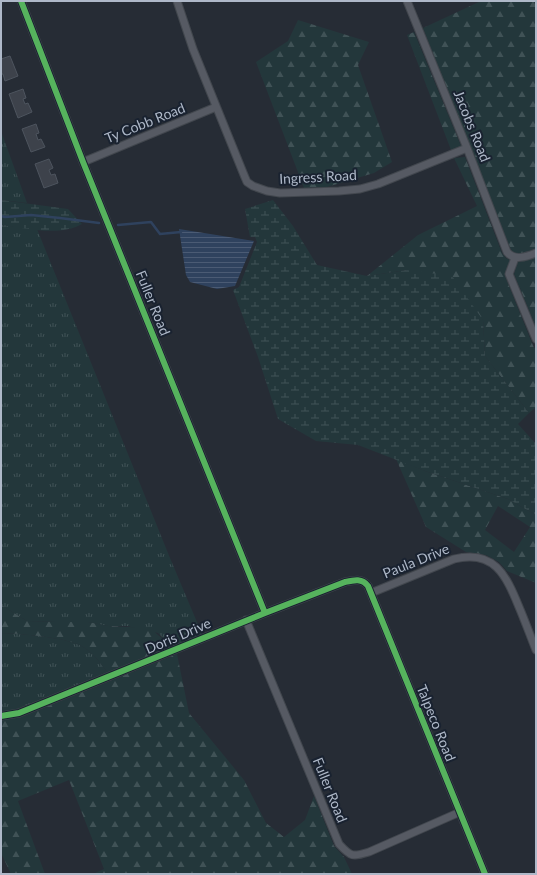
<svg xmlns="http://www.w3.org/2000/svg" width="537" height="875" font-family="Lato,sans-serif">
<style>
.grass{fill:url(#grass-tufts)}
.forest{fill:url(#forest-firs);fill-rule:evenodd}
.wetland{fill:url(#wetland-marsh)}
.water{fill:url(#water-rules)}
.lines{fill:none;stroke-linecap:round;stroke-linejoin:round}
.stream{stroke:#2f425e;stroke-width:2.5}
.building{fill:#3d424b;stroke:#4d545e}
.minor-casing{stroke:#42474e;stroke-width:9}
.minor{stroke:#565a63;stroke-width:7}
.cycleway-casing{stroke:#192230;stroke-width:8}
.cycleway{stroke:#56b35d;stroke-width:6}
.labels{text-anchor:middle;stroke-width:4;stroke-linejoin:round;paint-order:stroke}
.street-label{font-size:14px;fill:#aeb8c8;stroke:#192230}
</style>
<defs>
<pattern id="grass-tufts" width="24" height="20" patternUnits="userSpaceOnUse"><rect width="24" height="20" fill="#23373b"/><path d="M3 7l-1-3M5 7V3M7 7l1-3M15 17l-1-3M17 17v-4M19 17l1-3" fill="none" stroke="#405256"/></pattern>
<pattern id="forest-firs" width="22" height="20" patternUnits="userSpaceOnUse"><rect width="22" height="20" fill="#23373b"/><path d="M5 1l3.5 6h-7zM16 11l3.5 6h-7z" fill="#405256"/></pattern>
<pattern id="wetland-marsh" width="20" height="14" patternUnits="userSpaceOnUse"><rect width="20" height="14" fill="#23373b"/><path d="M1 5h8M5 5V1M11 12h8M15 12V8" fill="none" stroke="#405256"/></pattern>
<pattern id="water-rules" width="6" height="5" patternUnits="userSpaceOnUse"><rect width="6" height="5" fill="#2f425e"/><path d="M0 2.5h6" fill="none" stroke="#4b5b74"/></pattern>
</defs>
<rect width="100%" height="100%" fill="#262c35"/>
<!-- grass -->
<path class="grass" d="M1,131l26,72 -26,-3z
M1,225l36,4 133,329 32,76 -30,13 -14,-14 -31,-7h-19l-20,-4h-32l-29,-1 -26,-16z
M1,633c21,1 68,4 84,15 10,7 16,16 23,25l-90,36 -17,3z"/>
<!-- forest -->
<path class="forest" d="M481,1h55v247c-8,3 -18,9 -25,2l-88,-222z
M298,20l71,22 -11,23 34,97 -18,11 -47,14 -23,1 -48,-126 32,-21z
M414,32l47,114 -10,4 -44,-115z
M465,157l37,96 4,5 4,2 -5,16 29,72h2v59l-7,6 -44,-57 -2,-36 -76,-50 -40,6 51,-41 59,-29 -23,-48z
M536,257v70l-22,-53 4,-12z
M396,459l29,12 83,28 28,16v68l-29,-12 -8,-9 -13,-7 -20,-3 -40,-25zM498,506l32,21 -16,25 -29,-22z
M1,605l26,16 29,1h32l20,4 42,2 22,19 -64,26c-7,-9 -13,-18 -23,-25 -16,-11 -63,-14 -84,-15z
M177,654l12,59 55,67 22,43 18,14 21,-17 9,-24 20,50 10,11 8,17h-259l11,-5 -35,-89 -51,21 27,73h-34l-10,-21v-133l20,-3z"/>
<!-- wetland -->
<path class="wetland" d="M1,200l67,9 14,15c-23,13 -55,4 -81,1z
M273,200l20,26 24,39 50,11 40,-6 45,6 31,44 2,36 44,57 -11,11 18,20v71l-28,-16 -83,-28 -67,-26 -42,-4 -38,-22 -20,-62 -25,-67 6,-3 18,-45 -2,-5h-5l-5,-28z"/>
<!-- water -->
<path class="water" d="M179,229l75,12 -19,45 -18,3 -27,-7 -4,-7z"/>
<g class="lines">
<!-- stream -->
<path class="stream" d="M1,216l4,1 26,-2 29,3 39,5
M118,225l33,-3 9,12 21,-2"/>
</g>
<!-- building -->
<path class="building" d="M10,56l8,20 -13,5 -2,-7h-2v-15z
M23,89l3,9 -3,1 2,5 3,-1 4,9 -14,6 -9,-24z
M36,124l3,9 -3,1 2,6 3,-1 4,8 -14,5 -9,-23z
M49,159l4,9 -4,2 2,5 4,-1 3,9 -14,5 -9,-24z"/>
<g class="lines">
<!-- minor casing -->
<g class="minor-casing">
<path id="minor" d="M21,1l62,161 182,451
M177,1l16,48 51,126 3,7 6,4 14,5 13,2 59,-2 21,-2 18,-5 89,-36
M407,1l60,147 40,104c7,9 19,5 29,1
M83,162l133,-55
M515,258l-6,16 27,65
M371,593l83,-34c40,-10 52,16 65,48 6,14 11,28 17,43
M246,620l93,224c12,13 13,13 30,8l91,-40
M1,716l18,-3 246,-100 80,-31c9,-2 17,-4 23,4l117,288"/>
</g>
<!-- minor -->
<use href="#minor" class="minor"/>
<!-- cycleway casing -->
<g class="cycleway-casing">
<path id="cycleway" d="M21,1l62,161 182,451
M1,716l18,-3 246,-100 80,-31c9,-2 17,-4 23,4l117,288"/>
</g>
<!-- cycleway -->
<use href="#cycleway" class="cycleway"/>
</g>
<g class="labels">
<!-- street labels -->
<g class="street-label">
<text transform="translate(145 123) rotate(-22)" y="5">Ty Cobb Road</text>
<text transform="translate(472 126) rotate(68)" y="5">Jacobs Road</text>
<text transform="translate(318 177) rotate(-3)" y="5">Ingress Road</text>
<text transform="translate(153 303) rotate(68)" y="5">Fuller Road</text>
<text transform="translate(416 561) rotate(-22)" y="5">Paula Drive</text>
<text transform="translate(178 636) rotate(-23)" y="5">Doris Drive</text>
<text transform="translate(436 723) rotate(68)" y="5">Talpeco Road</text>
<text transform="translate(330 790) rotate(68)" y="5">Fuller Road</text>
</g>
</g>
<!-- border -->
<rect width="537" height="875" fill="none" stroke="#aeb8c8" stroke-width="4"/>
</svg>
